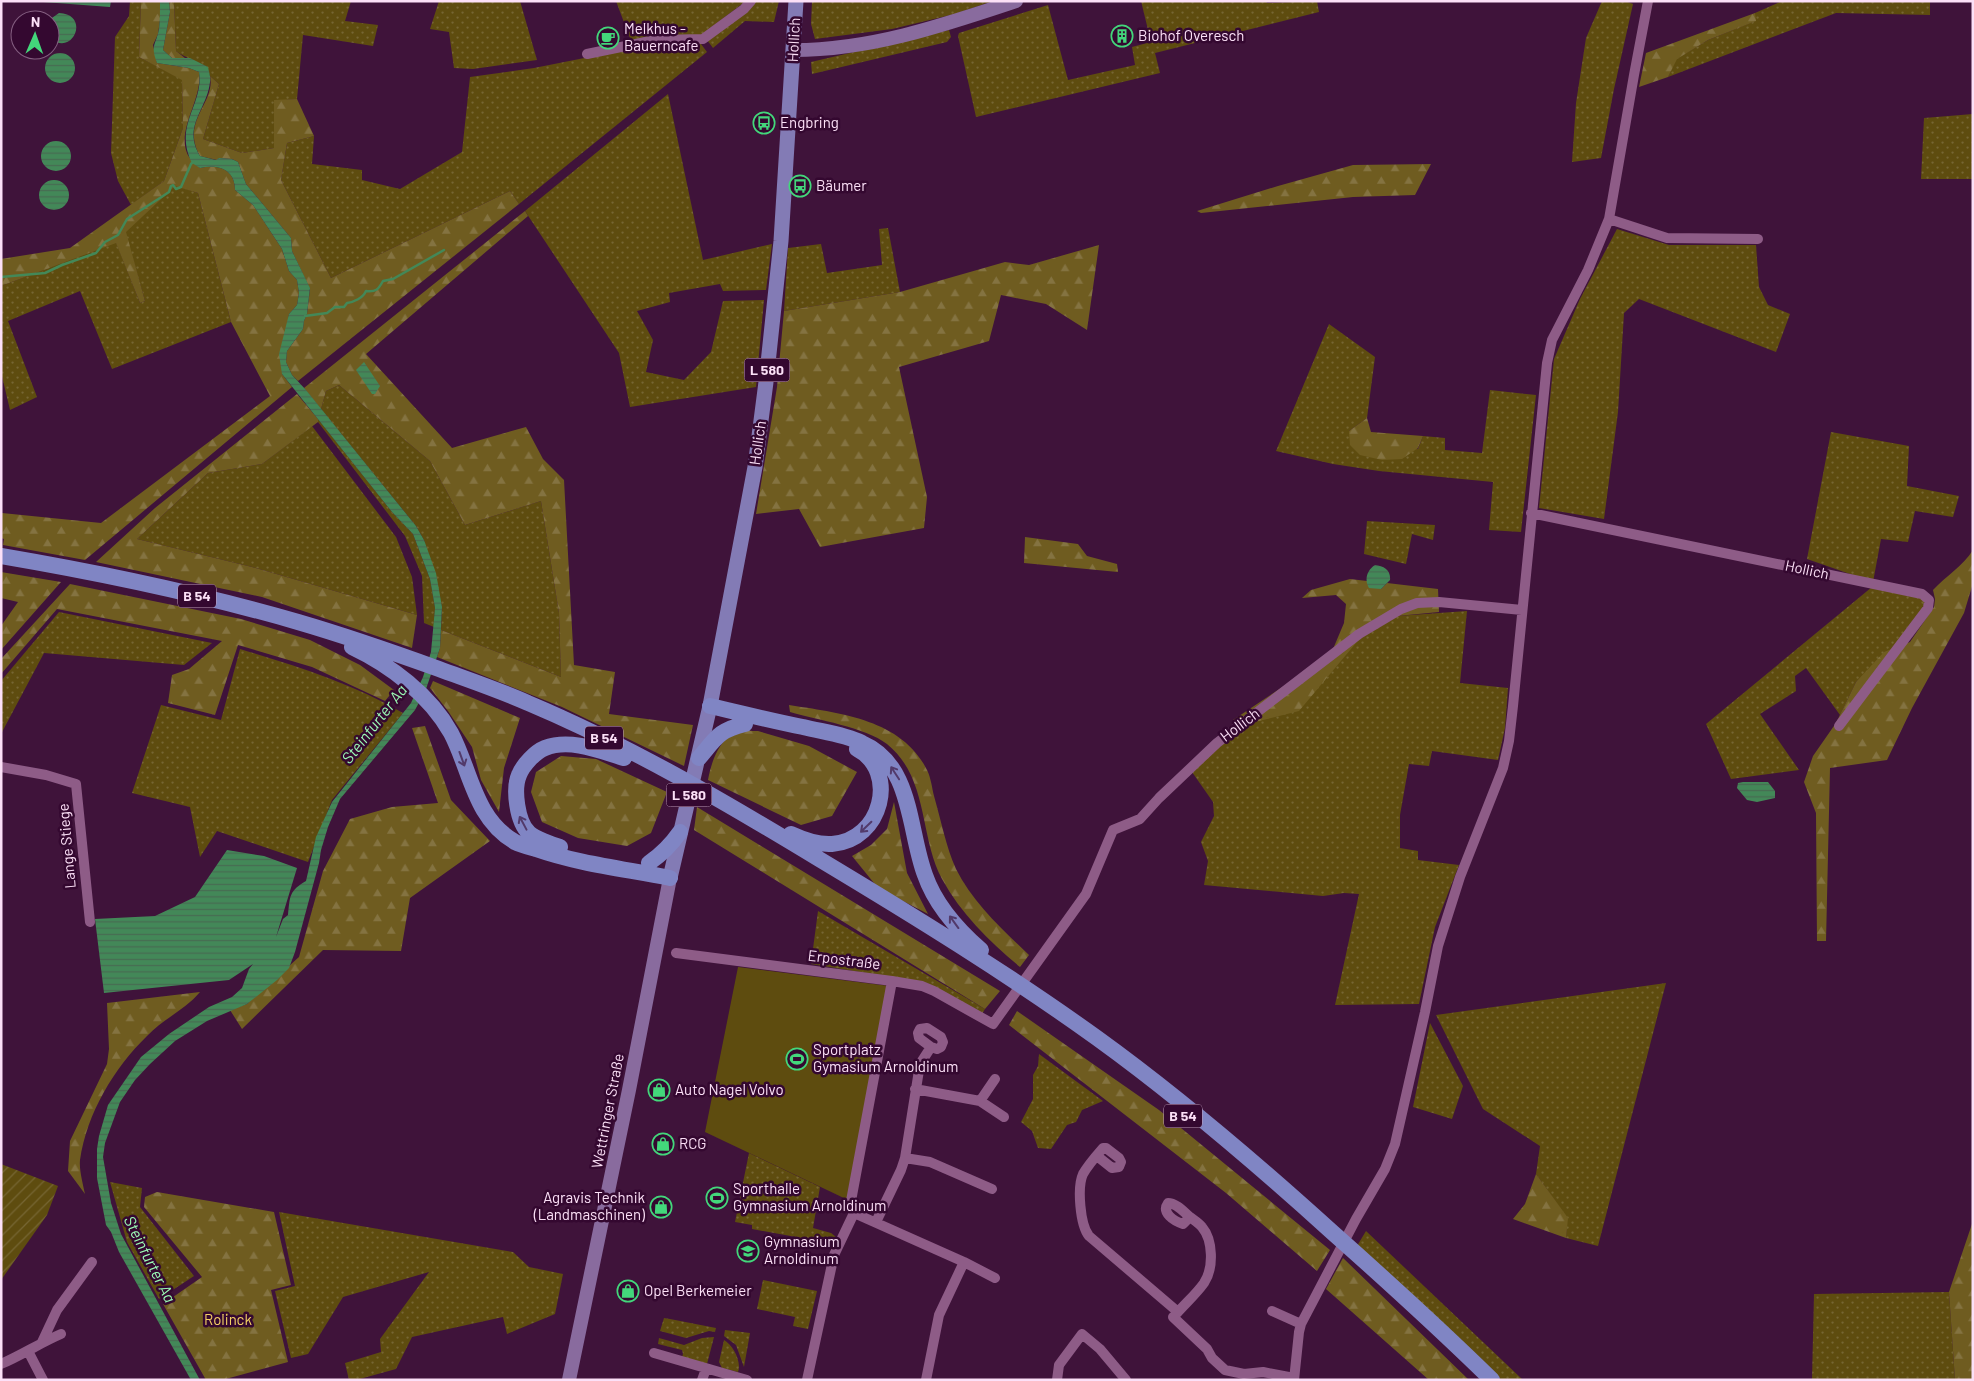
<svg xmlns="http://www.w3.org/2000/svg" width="1974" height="1381" font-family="Barlow,sans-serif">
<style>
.grass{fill:url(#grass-dots)}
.forest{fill:url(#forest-firs)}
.garden{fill:url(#garden-furrows)}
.pitch{fill:#5e4c0f}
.water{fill:url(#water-rules)}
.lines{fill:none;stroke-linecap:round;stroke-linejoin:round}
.stream{stroke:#438858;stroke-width:2.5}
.minor{stroke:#8e5c87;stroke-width:10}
.secondary{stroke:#896b9e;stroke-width:14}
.primary{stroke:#837bb5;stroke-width:15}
.trunk{stroke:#8085c4;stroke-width:16}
.oneway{stroke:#523a6b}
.labels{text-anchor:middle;stroke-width:5;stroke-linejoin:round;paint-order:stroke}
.shield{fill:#340830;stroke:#c09fbb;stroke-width:1}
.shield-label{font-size:14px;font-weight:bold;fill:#fce0f7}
.poi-label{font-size:15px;fill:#fce0f7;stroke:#340830;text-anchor:start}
.street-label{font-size:15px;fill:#fce0f7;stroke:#340830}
.park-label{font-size:15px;fill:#f4d165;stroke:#340830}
.water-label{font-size:16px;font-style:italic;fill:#9bfbb5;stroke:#340830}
</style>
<defs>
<pattern id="grass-dots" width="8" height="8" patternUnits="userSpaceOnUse" patternTransform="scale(1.25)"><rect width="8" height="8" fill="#5e4c0f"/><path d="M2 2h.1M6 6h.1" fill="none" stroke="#766633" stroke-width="1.8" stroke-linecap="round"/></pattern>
<pattern id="forest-firs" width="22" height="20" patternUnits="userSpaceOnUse" patternTransform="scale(1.25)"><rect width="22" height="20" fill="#6f5c20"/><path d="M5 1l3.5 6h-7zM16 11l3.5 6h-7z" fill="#847341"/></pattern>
<pattern id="garden-furrows" width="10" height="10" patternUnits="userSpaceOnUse" patternTransform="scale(1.25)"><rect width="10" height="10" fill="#5e4c0f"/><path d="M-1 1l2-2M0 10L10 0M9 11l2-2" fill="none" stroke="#766633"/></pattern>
<pattern id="water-rules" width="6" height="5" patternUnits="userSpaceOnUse" patternTransform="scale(1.25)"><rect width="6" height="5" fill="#438858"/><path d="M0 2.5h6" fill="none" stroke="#476c52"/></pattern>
</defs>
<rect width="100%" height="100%" fill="#3f133a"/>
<!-- grass -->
<path class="grass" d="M130,1h11l-2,56 43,22 1,49 -19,53 -33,24 -13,-24 -7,-28 4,-116 14,-21z
M174,1h177l-6,20 33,4 -5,21 -70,-11 -6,64 -23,2v47l-32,5 -39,-14 16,-55 -9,-8 -3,-9c-10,-6 -22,-9 -31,-16z
M439,1h81l17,59 -64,9 -19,-1 -5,-36 -19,-3z
M616,1h130l-45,34 -70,6z
M755,1h24l-5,21 -29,-1 -32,27 -6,-8z
M812,1h181l-38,13 -63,15 -77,10 -4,-15z
M1141,1h125l1,2 50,-2 2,11 -164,41 5,20 -184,44 -18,-81 1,-3 89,-28 20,75 67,-15 -3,-18 19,-5z
M1602,1h23l8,3 -19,85 -13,69 -29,4 4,-59 10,-65z
M1782,1h148v14l-94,-2 -168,64 8,-18 32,-19 47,-19v-8z
M949,30l2,7 -4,5 -135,32 -1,-12z
M655,44h46l6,8 -188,152 -9,-13 -179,87 -50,-98 6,-37 27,-7 -2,28 50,6v10l38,9 62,-37 8,-75 64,-9z
M668,94l35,166 69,-16 -6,46 -43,1 -3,-7 -51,9 1,9 -33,9 16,29 -7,32 38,8 27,-28 12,-51 41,-1 -8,87 -126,20 -11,-54 -94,-142z
M1973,114v65h-52l3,-61z
M175,185l23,8 33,129 -119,47 -32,-78 -72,30 29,76 -27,13 -9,-38v-86l115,-44 24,61 5,-2 -20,-69z
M888,228l12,64 -116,19 4,-63 33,-4 6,29 55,-8 -3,-36z
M1617,229l52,16h87l3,42 9,18 22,9 -14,38 -137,-53 -15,14 -6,99 -14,107 -65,-11 15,-149 26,-60z
M1329,324l46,33 -8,61 -18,13 69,18 5,-13 22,2v12l37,3 8,-63 46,5 -15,137 -32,-2 4,-48 -114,-11 -46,-7 -57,-13z
M339,385l91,76 35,64 76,-24 18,112 2,64 -120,-47 1,-23 -18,-67 -8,-14 -95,-117 5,-18z
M318,419l74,93 21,22 17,45 5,29 -1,19 -10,-4 -2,-47 -17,-40 -87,-114z
M312,426l84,111 16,40 5,38 -165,-48 -115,-28 71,-66 54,-9z
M1831,432l78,14 -2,40 52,10 -6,21 -38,-6 -7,31 -27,-3 -8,43 -66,-23z
M1367,521l68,4 -2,15 -21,-6 -6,30 -42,-10z
M1872,587l48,9 6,7 -31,45 -39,34 -16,33 -34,-47 -11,8 1,15 -36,23 39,56 -68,9 -25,-55z
M1467,611l-7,72 48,5 -3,40 -7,32 -66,-9 -3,15 -20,-2 -9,51v33l18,3v9l41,5 -24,62 -16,77 -84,1 24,-111 -15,-1 -21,3 -119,-11 4,-24 -7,-19 13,-26 -1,-14 -21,-30 27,-25 142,-110 36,-21z
M59,612l153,31 -28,22 -140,-12 -43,81v-53z
M240,649c56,17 112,34 163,64l-71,87 -24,62 -91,-31 -17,26 -10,-50 -58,-14 29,-88 60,15z
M818,911l167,98 -3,5 -55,-31 -116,-19z
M1666,983l-68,263 -32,-8 1,-20 -31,-44 4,-28 -57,-37 -47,-94z
M1430,1023l33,63 -11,33 -39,-12z
M1039,1054l64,47 -21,9 -6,12 -9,3 -16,24 -13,-1 -6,-17 -11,-9 12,-23v-24l5,-9z
M749,1153l71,34 -7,41 18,5 5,4 -2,7 -82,-15v-4l-17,-3z
M110,1182l32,6 -2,19 54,69 -35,23 -32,-57z
M279,1212l234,40 16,15 34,7 -8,40 -48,20 -4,-17 -91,20 -16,32 -40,11h-7l-4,-17 36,-11 -1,-13 49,-67 -86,25 -35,57 -17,4 -16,-67 20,-5z
M1366,1231l157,149h-22l-144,-134z
M763,1280l54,11 -9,38 -15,-3 2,-9 -38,-8z
M1949,1292l6,88h-143l2,-86z
M664,1318l6,1 46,9 -1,4 -6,-1 -23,7 -26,-7z
M725,1330l25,3 -6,34 -8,-22 -12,-9z
M714,1337l-7,27 -25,-7 1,-3 -1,-4 -24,-6 1,-6 25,7 18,-7z
M724,1340c9,5 18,22 14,32l-16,-4 -3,-6z"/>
<!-- forest -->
<path class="forest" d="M141,1h19v19l-2,14 -5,11 4,18 32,5 10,4c4,26 -22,56 -12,81 2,6 9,11 13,15 18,-4 35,1 35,22l18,15 29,44 7,22 8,9 2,13 -2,12 -8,9 -7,60 10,13 -207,173 -82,-15 1,-6 -3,-1 1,-25 99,10 169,-127 -39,-74 -33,-129 -23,-7 -49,46 19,69 -5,2 -24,-60 -115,43v-27l69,-11 94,-67 19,-53 -1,-48 -43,-23z
M169,1h5l2,50 9,7h-13l-9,-8 7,-38z
M1755,13l1,8 -48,19 -31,19 -9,18 -29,10 7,-34z
M210,76l9,8 -16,55 39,14 32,-5v-48l23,-1 17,37 -27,7 -6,37 50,98 179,-87 9,13 -221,177 -6,-6 -6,-13 1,-11 16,-22 1,-8 3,-7 3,-25 -18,-38 -1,-13 -45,-54 -8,-22 -6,-3 -13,-1 -2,2 -17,-4c-20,-35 16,-53 10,-80z
M1431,164l-16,31 -62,2 -152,16 -4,-2 81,-25 75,-21z
M525,211l3,5 -162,138 86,94 74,-21 17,32 21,21 10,185 41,7 -6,42 84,11 -9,41 -122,-59 -125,-50 3,-9 1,-18 120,47 -2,-64 -18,-112 -76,24 -35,-64 -91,-76 -13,6 -5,18 -17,-21z
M1099,245l-12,85 -41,-26 -45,-9 -12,46 -90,26 28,130 -3,31 -104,19 -21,-38 -43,5 21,-127 7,-76 116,-19 105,-30 24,3z
M297,394l21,25v3l-56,42 -54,9 -71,66 115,28 165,48 -5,33 -150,-51 -166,-35 59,-54z
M1367,418l4,14 52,4 -5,12 -16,11 -20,1 -22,-5 -10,-10 -1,-14z
M1025,537l53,7 9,12 30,8 1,8 -94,-9z
M1973,550v33l-9,30 -52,95 -25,52 -57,8 -4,173h-9l-1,-128 -12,-31 9,-26 23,-33 20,-41 28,-30 26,-10 24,-35 1,-8 -2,-9c13,-14 30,-24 40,-40z
M1,572l60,10 -60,68v-24l17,-24 -17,-4z
M1350,579l17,2 14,8 6,-6 51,6 1,23 -42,4 -36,21 -62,74 -48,12 -18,-3 66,-44 34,-27 11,-26 2,-19 -10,-9 -34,3 9,-8z
M70,584l171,35 69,21 50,25 34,25 -9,11 -73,-34 -74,-22 -23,70 -47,-12 4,-28 17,-6 33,-28 -165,-32 -56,65v-15z
M433,681l87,37 -16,50 -5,44 -18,-32 -9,-33 -24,-36 -18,-23z
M789,705c50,8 113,14 138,65 4,8 5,18 7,26 7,24 12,51 22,73 17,34 46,60 73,86l-9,12c-30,-25 -59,-53 -78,-88 -23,-43 -13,-101 -55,-135 -22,-17 -70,-24 -97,-32z
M425,726l26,74 39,41 -80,57 -9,53 -78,-1 -81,79 -12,-19 17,-6 52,-47 24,-86 27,-52 42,-12 46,-4 -26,-75z
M758,731l51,15 48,26 -25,44 -31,9 -93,-45c3,-17 11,-42 29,-48 5,-2 15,-1 21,-1z
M561,756l35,3 71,33 -16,41 -24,13 -49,-8 -36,-16 -11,-30 5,-20z
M894,802l13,71 21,41 -50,-26 -26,-32 19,-11 16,-16z
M697,807l303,184 -15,18 -291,-179z
M200,992c-15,18 -37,27 -53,44 -33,32 -60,77 -67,124 -1,10 3,24 5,34l-17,-23 2,-30 37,-77 2,-15 -2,-46z
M1017,1011l142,99 171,140 -13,21 -91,-78 -217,-168z
M1536,1174l32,44 -2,20 -53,-19 12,-15z
M157,1192l117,20 17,73 -20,5 17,72 -66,18h-16l-43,-76 39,-27 -58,-70 1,-10z
M1973,1221v159h-18l-6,-88z
M1343,1258l126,122h-40l-103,-91z"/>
<!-- garden -->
<path class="garden" d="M1,1164l57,22 -11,29 -46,65z"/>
<!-- pitch -->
<path class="pitch" d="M738,967l151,19 -41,214 -143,-68z"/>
<!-- water -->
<path class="water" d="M30,1h81l-1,6z
M160,1h9l1,11 -7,38 9,8h18l18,9c1,5 3,11 2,15 -3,28 -28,44 -10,74l16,4 3,-2 13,1 6,3 8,22 45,54 1,13 18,37 -3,26 -3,7 -1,8 -16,22 -1,11 6,13 14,15 110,136 8,14 12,33 6,34 -2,41 -14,41 -11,21 -75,89 -12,28 -7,23 -2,13 -24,89 -6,16 -12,12 -30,24 -40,17 -32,20 -25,23 -15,16 -15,22 -15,41 -2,14 8,46 10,31 79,146h-9l-72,-128 -8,-20 -5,-7 -9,-47v-29l2,-13 9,-31 33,-48 28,-23 40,-27 23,-10 10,-9 7,-19 4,-5 -24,16 -125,13 -9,-74 60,-3 40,-19 32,-47 37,6 33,12 -21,69 7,-18 5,-4c2,-19 1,-24 18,-34l10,-44 16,-35 79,-99 12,-26 8,-25 4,-44 -5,-29 -17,-45 -21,-22 -110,-138 -3,-20 10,-40 8,-9 2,-12 -2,-13 -8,-9 -7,-22 -29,-44 -18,-15c0,-21 -17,-26 -35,-22l-8,-5c-19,-38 12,-58 7,-91l-10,-4 -32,-5c-7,-18 -1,-18 2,-34 1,-9 1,-18 1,-28z
M59,13c32,1 14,45 -9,25l-1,-18z
M45 68a15 15 0 1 1 30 0a15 15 0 1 1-30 0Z
M41 156a15 15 0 1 1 30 0a15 15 0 1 1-30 0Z
M39 195a15 15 0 1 1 30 0a15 15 0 1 1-30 0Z
M364,362l16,24 -5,8h-3l-16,-24z
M1375,565c9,1 16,5 15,15l-9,9 -12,-1c-5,-8 -2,-18 6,-23z
M1743,782h25l7,9v7l-18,4 -10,-2 -10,-12 1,-5z"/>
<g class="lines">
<!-- stream -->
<path class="stream" d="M1,277l44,-4 17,-8 34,-12 9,-11 13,-7 9,-16 36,-23 6,-4 2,-6 2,-1 3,4 5,-2 10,-23 2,-2
M305,316l22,-3 8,-6h9l3,-4c7,-1 16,-5 19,-12 10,1 12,-1 17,-10l10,-2 51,-29"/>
<!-- minor -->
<path class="minor" d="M587,54l68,-14 48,-1 41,-30 7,-8
M1609,219l58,19 91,1
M1531,513l391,81 7,6 -1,8 -89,118
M1,767l45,8 30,9 14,138
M676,953l216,28 -41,220 3,12
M892,981l30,5 12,5 59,33 93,-130 27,-64 27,-11 19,-21 58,-55 142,-109 42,-25 16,-6 22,-1 83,8
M915,1089l65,12 24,16
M980,1101l15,-22
M1097,1156l15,12 7,-1 2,-5 -2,-4 -13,-10h-3c-7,8 -15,17 -20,26 -6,13 -3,51 6,62l89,76 -5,5 34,32 5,9 13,12 19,4 19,-2 31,6
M905,1158l25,4 62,27
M876,1222l25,-52 4,-12 15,-94 11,-17 6,2 4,-2 2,-5 -2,-5 -14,-9 -7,1 -2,4 1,5 12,9
M1272,1311l29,13
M1178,1312c9,-10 19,-19 26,-29 10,-15 9,-43 -2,-56 -3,-4 -8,-7 -12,-10 -6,-5 -14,-14 -22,-14 -7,10 6,18 15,21l7,-7
M42,1342l15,-32 35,-48
M28,1351l15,29
M654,1353l93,27
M1,1364c21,-9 39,-21 60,-30
M702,1380l4,-11
M807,1380l27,-125 20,-42 110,49 31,16
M926,1380l13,-65 25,-53
M1057,1380l2,-15 23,-31 18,15 26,31
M1294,1380l5,-48 2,-8 55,-105 29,-50 10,-25 30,-132 13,-66 22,-69 43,-109 6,-27 4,-35 34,-343 5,-23 36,-70 21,-51 25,-144 14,-74"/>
<!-- secondary -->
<path class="secondary" d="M794,50c77,0 150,-25 222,-49
M569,1380l60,-290 41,-212"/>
<!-- primary -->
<path class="primary" d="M670,878l40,-172 45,-239 11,-85 15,-141 15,-240"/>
<!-- trunk -->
<path class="trunk" d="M1,556c100,17 200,38 297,66 48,14 94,30 141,47 30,11 60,21 89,34 102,43 197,99 291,156 95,57 189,115 278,179 83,60 160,126 235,194 54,48 108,97 160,148
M352,647c38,18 78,48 99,86 20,38 23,85 64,109 6,3 14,5 21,7 43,15 89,20 134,29
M710,706c31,7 62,15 93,21 20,5 41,7 59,16 51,22 46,87 63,132 10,29 33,55 56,75
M699,758c17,-20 20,-28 46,-34
M791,834c13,6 27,11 41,10 50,-3 67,-73 25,-95
M560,847c-7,-2 -26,-9 -31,-14 -12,-11 -16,-44 -10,-58 4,-10 16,-23 26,-27 25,-10 56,3 79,10
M649,863c13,-9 22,-18 31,-31"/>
</g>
<!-- one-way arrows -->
<defs><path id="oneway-shaft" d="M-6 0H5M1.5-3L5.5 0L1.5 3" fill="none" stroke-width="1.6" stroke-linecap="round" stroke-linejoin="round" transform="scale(1.25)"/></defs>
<g class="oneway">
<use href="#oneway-shaft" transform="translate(462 759) rotate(70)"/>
<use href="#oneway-shaft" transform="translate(895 773) rotate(-123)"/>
<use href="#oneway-shaft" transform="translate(523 823) rotate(-118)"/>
<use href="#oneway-shaft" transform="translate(866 827) rotate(136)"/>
<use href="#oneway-shaft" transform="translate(954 922) rotate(-126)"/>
</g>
<!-- icons -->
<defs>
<g id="building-ring" transform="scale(1.125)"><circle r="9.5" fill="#340830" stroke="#43d77b" stroke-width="1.5"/><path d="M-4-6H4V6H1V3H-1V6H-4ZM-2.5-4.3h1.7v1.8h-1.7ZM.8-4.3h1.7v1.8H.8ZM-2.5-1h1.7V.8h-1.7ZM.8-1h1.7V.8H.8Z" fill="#43d77b"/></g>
<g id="cafe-ring" transform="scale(1.125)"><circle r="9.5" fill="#340830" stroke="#43d77b" stroke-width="1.5"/><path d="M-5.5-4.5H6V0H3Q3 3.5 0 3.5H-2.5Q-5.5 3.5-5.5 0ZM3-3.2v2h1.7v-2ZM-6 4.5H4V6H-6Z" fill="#43d77b"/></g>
<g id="bus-ring" transform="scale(1.125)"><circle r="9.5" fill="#340830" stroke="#43d77b" stroke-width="1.5"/><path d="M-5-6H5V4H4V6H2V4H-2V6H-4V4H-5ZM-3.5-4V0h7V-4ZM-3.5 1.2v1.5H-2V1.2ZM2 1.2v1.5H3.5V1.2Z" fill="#43d77b"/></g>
<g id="stadium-ring" transform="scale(1.125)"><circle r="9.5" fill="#340830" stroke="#43d77b" stroke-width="1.5"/><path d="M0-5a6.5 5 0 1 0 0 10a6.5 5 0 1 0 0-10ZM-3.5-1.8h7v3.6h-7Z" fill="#43d77b"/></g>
<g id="shop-ring" transform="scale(1.125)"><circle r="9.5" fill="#340830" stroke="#43d77b" stroke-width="1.5"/><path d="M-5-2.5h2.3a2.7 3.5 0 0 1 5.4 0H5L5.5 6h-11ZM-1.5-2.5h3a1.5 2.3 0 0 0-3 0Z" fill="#43d77b"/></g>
<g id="school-ring" transform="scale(1.125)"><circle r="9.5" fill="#340830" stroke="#43d77b" stroke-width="1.5"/><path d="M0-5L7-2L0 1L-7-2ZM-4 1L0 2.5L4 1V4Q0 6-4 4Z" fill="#43d77b"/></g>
</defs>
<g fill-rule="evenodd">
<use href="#building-ring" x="1122" y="36"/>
<use href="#cafe-ring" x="608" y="38"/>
<use href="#bus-ring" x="764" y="123"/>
<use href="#bus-ring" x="800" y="186"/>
<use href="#stadium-ring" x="797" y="1059"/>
<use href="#shop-ring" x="659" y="1090"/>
<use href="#shop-ring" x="663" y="1144"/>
<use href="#stadium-ring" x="717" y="1198"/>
<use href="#shop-ring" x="661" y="1207"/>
<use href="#school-ring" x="748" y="1251"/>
<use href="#shop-ring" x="628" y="1291"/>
</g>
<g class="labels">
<!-- shield labels -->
<g class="shield">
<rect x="744.5" y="358.5" width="45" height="23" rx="4"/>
<rect x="178" y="584.5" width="38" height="23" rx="4"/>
<rect x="585" y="726.5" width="38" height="23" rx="4"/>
<rect x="666.5" y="783.5" width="45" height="23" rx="4"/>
<rect x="1164" y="1104.5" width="38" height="23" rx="4"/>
</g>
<g class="shield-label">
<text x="767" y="375">L 580</text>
<text x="197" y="601">B 54</text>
<text x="604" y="743">B 54</text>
<text x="689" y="800">L 580</text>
<text x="1183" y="1121">B 54</text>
</g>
<!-- poi labels -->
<g class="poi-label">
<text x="624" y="34">Melkhus -<tspan x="624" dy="17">Bauerncafe</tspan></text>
<text x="1138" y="41">Biohof Overesch</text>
<text x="780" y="128">Engbring</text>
<text x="816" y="191">Bäumer</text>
<text x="813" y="1055">Sportplatz<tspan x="813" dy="17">Gymasium Arnoldinum</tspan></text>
<text x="675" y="1095">Auto Nagel Volvo</text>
<text x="679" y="1149">RCG</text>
<text x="733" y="1194">Sporthalle<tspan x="733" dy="17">Gymnasium Arnoldinum</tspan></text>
<text x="645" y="1203" text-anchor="end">Agravis Technik<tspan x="645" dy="17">(Landmaschinen)</tspan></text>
<text x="764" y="1247">Gymnasium<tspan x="764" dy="17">Arnoldinum</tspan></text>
<text x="644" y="1296">Opel Berkemeier</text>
</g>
<!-- street labels -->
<g class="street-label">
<text transform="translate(794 40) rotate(-87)" y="5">Hollich</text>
<text transform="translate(758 443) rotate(-82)" y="5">Hollich</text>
<text transform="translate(1807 570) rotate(12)" y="5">Hollich</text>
<text transform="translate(1240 725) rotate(-37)" y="5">Hollich</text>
<text transform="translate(67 846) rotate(-95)" y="5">Lange Stiege</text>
<text transform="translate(844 960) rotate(7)" y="5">Erpostraße</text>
<text transform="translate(608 1111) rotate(-79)" y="5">Wettringer Straße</text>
</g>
<!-- park labels -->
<g class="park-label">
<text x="228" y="1325">Rolinck</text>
</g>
<!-- water labels -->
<g class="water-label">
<text transform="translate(374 724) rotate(-52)" y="6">Steinfurter Aa</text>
<text transform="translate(150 1259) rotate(63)" y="6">Steinfurter Aa</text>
</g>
</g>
<!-- border -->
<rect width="1974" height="1381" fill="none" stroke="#fce0f7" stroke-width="5"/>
<!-- north arrow -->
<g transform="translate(35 35) rotate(2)"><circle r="24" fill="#340830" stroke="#845e80"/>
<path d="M0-4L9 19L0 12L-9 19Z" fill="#43d77b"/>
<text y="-8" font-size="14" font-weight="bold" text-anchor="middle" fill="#fce0f7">N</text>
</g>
</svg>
